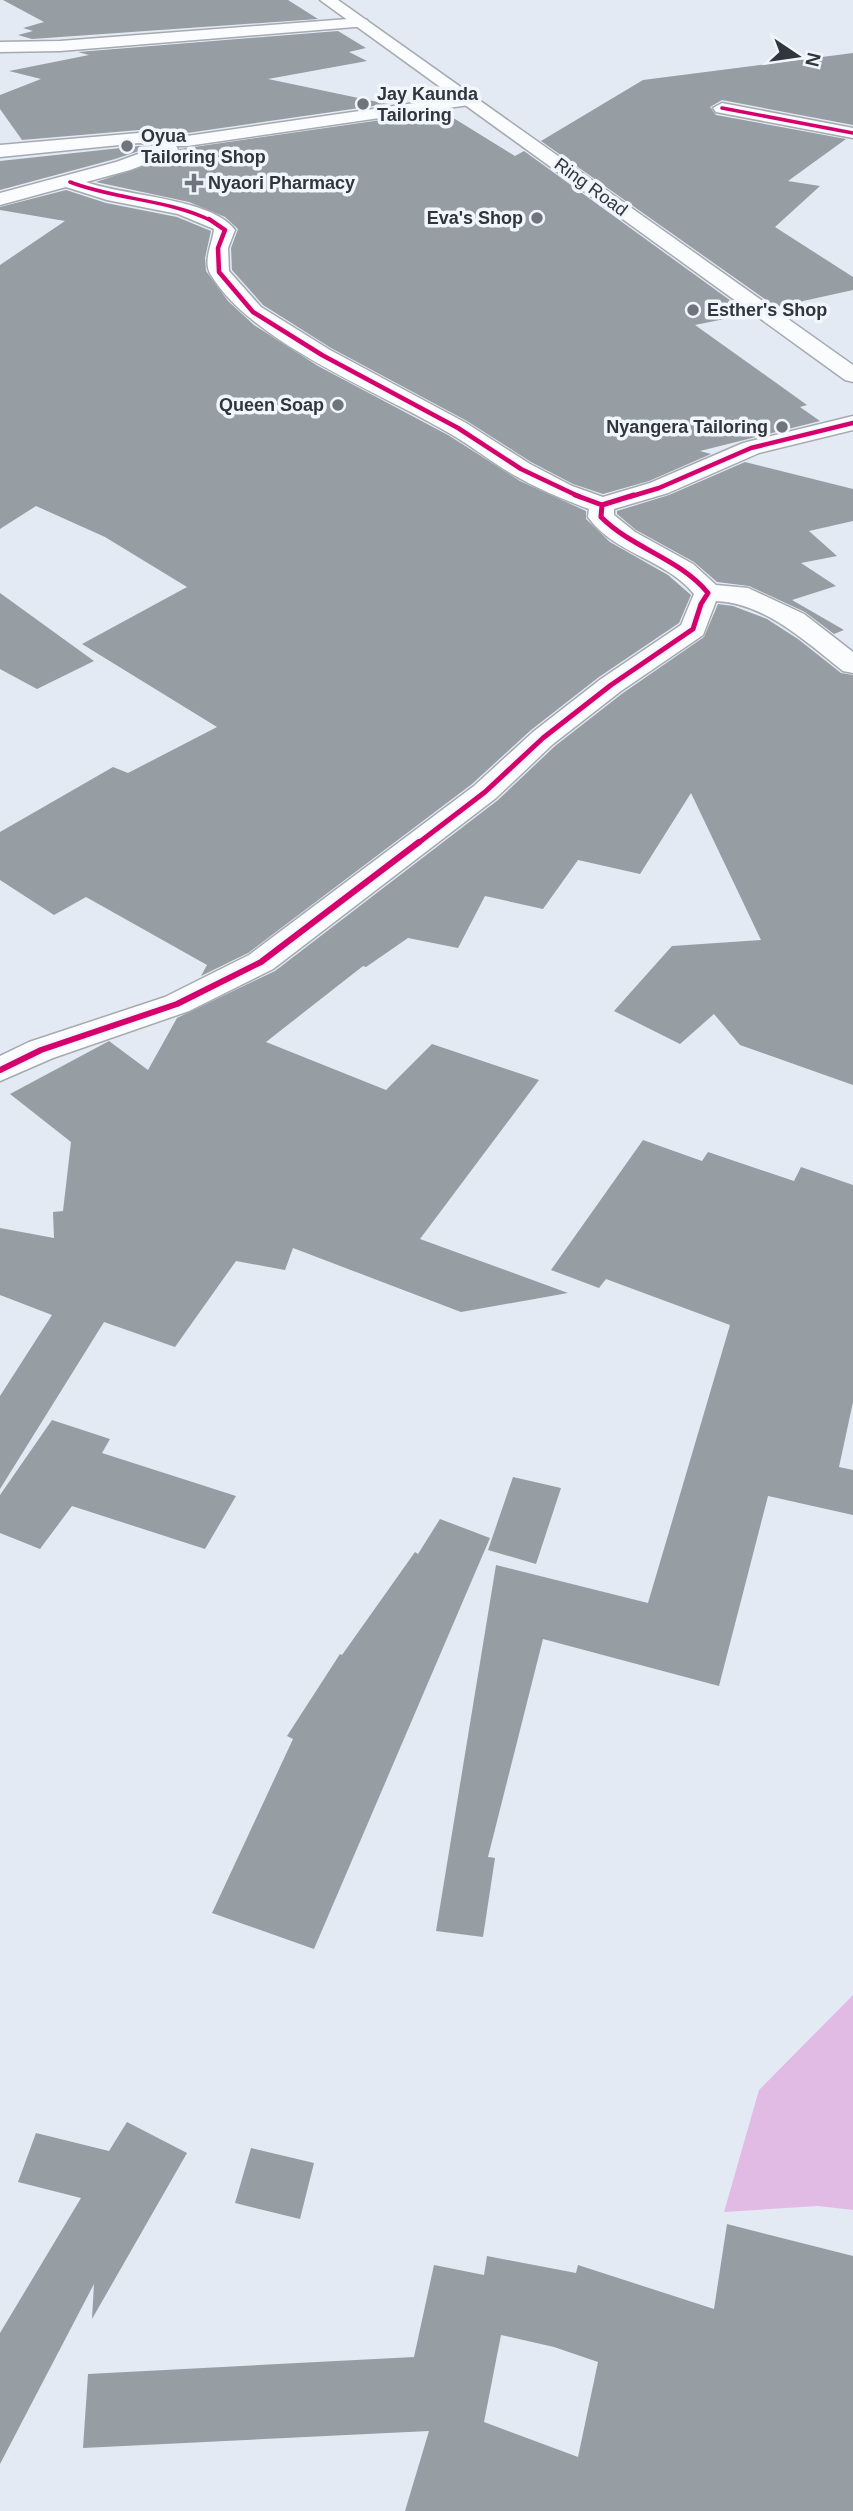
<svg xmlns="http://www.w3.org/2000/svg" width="853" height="2511" font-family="Helvetica,sans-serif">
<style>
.forest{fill:#e2bbe5}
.building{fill:#969da3;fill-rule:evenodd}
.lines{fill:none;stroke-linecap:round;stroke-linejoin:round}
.minor-casing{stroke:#a5a9b0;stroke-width:3}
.secondary-casing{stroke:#a5a9b0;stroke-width:3}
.minor{fill:#fbfcfd;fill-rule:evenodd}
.secondary{fill:#fbfcfd;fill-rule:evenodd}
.cycleway-far3-casing{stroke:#f1f5fc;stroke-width:5}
.cycleway-far2-casing{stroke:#f1f5fc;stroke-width:7}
.cycleway-far1-casing{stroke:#f1f5fc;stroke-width:9}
.cycleway-casing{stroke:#f1f5fc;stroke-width:10}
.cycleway-far3{stroke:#d6006c;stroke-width:3.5}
.cycleway-far2{stroke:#d6006c;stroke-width:4.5}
.cycleway-far1{stroke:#d6006c;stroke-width:5}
.cycleway{stroke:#d6006c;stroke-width:6}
.poi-dot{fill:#70747c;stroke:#f1f5fc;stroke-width:2.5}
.labels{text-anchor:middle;stroke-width:7;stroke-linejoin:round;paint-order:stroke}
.far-poi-label{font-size:18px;font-weight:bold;fill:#31353c;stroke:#f1f5fc;text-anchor:start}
.far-street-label{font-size:18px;fill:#31353c;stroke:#f1f5fc}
</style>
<rect width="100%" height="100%" fill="#e4eaf4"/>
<!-- forest -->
<path class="forest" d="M853,1995v215l-35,-4 -94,6 35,-122z"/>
<!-- building -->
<path class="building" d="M3,0h285l30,19 -286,20 -14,-4 15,-4 -10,-3 21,-6z
M338,31l28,17 -17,4 18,9 -99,18 119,25 -200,29 -48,-3 -117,10 -22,-31v-14l41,-16 -32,-8 80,-16 -11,-3z
M853,53v72l-131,-25 -12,7 6,8 130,24 -58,42 32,5 -45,41 78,50v13l-77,17 -235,-166 102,-61z
M430,113l25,6 60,37 9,-5 225,163 -54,11 112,80 -7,2 20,14 -120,30 11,3 -62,27 -46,13 -30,-10 -42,-22 -64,-41 -136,-73 -68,-43 -31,-35 -1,-22 7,-19 -13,-12 -36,-15 -93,-20 80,-27 4,-6z
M139,146l12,1 -36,12 -115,31v-29z
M66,190l40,13 71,14 34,14 -6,27 1,13 22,30 26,24 64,41 130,69 72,46 66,30v8l24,23 58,33 23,20 -12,28 -80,54 -68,53 -59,54 -224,169 -47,23 6,-11 -121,-68 -32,18 -54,-35v-48l113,-65 15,6 89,-46 -135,-83 105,-57 -82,-50 -69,-31 -36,23v-264l65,-44 -65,-11v-3z
M745,462l108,27v32l-44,10 28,25 -36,7 35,23 -44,14 52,30 -10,4 -29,-22 -56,-26 -32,-4 -23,-20 -58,-32 -19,-16v-3l52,-16z
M0,593l94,68 -57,28 -37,-20z
M718,604l15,2 34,13 31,20 43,34 12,2v410l-113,-40 -26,-31 -34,30 -66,-33 58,-65 89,-6 -70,-147 -51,81 -62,-14 -35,49 -58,-13 -27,52 -50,-10 -42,29 -3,-1 -97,76 120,48 46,-46 107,36 -119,159 148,54 -107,19 -168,-64 -8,22 -49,-9 -61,86 -71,-25 -104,167v-93l52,-81 -52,-20v-67l54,10 -1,-26 10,-1 8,-69 -61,-48 99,-53 39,29 29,-52 98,-47 223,-171 57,-54 68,-53 81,-56z
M643,1140l59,21 6,-9 86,29 7,-14 52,18v217l-14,65 14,3v45l-85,-19 -49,190 -176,-47 -55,218 7,1 -12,79 -47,-6 60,-366 152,38 82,-278 -124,-46 -7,9 -48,-18z
M52,1420l58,19 -8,14 134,43 -31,53 -133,-43 -32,43 -40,-16v-38z
M513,1477l48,11 -25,76 -48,-14z
M440,1519l50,19 -176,411 -102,-36 81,-174 -6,-3 53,-82 2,1 73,-103 3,2z
M127,2122l60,31 -95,166 2,-35 -94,180v-131l81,-135 -63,-16 18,-49 73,18z
M251,2148l63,15 -14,56 -65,-16z
M727,2224l126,32v255h-448l24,-80 -346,17 5,-74 326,-17 20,-92 50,10 3,-19 89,17 2,-8 136,44zM501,2335l53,12 44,15 -20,95 -94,-35z"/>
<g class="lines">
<!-- minor casing -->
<g class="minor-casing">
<path id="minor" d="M361,18l6,2 2,3 -2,3 -307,25 -60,1v-10l60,-1z
M470,95l6,1 3,4 -3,4 -289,42h-11l2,3 -3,4 -45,17 -44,12c38,14 126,16 149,48l-7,18 1,23 32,36 69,43 136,73 64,41 42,22 31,11 47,-14 93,-40 110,-27v14l-94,23 -91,40 -54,16v6l21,17 58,32 23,21 32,3 56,26 49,38v21l-10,-2c-37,-29 -78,-68 -127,-70l-13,34 -82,56 -68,53 -57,54 -223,171 -84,42 -136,47 -53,23v-25l29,-14 136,-45 84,-42 225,-169 59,-54 68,-53 80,-54 13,-31c-28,-35 -80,-40 -106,-77l1,-8c-27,-10 -53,-21 -77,-35 -22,-13 -42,-29 -63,-41 -69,-41 -197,-90 -238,-158 -9,-14 2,-32 3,-46l-36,-15 -71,-14 -41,-13 -66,18v-12l116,-31 47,-17 -24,-2 -139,14v-12l139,-12 48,3z
M722,103l131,25v10l-137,-26 -3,-4z"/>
</g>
<!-- secondary casing -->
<g class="secondary-casing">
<path id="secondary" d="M320,0h18l515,365v17l-8,-2z"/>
</g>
<!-- minor -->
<use href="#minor" class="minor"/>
<!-- secondary -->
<use href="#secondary" class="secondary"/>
<!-- cycleway-far3 casing -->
<g class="cycleway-far3-casing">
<path id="cycleway-far3" d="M722,108l131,25
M70,182c46,18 98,17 142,39"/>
</g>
<!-- cycleway-far2 casing -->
<g class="cycleway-far2-casing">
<path id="cycleway-far2" d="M209,219l16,11 -7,18 1,24 34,40 69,43 136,73 63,41 59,28
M629,497l30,-9 92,-40 102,-25"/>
</g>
<!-- cycleway-far1 casing -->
<g class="cycleway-far1-casing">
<path id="cycleway-far1" d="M575,495l27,10
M417,844l68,-52 58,-54 68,-53 82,-56 8,-25 7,-11c-29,-35 -75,-44 -107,-76l1,-12 32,-10"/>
</g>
<!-- cycleway casing -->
<g class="cycleway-casing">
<path id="cycleway" d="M0,1070l41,-20 136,-46 84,-42 158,-120"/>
</g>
<!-- cycleway-far3 -->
<use href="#cycleway-far3" class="cycleway-far3"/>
<!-- cycleway-far2 -->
<use href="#cycleway-far2" class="cycleway-far2"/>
<!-- cycleway-far1 -->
<use href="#cycleway-far1" class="cycleway-far1"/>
<!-- cycleway -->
<use href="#cycleway" class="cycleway"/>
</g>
<!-- markers -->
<g class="poi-dot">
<circle cx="363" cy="104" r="7"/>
<circle cx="127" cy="146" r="7"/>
<path d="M190.5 172.5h7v7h7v7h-7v7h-7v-7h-7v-7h7z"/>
<circle cx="537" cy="218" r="7"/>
<circle cx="693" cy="310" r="7"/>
<circle cx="338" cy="405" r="7"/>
<circle cx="782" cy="427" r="7"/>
</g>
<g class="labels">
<!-- far-poi labels -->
<g class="far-poi-label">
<text x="377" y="100">Jay Kaunda<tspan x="377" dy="21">Tailoring</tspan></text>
<text x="141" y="142">Oyua<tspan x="141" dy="21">Tailoring Shop</tspan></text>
<text x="208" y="189">Nyaori Pharmacy</text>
<text x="523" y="224" text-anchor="end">Eva's Shop</text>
<text x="707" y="316">Esther's Shop</text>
<text x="324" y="411" text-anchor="end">Queen Soap</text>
<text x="768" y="433" text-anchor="end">Nyangera Tailoring</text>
</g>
<!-- far-street labels -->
<g class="far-street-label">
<text transform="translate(591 187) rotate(36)" y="6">Ring Road</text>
</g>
</g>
<!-- north arrow -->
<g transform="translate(797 56) rotate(103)" stroke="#f1f5fc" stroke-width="5" paint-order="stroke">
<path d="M0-5L12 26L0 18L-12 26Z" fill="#31353c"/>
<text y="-10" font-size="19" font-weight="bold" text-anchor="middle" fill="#31353c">N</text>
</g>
</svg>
